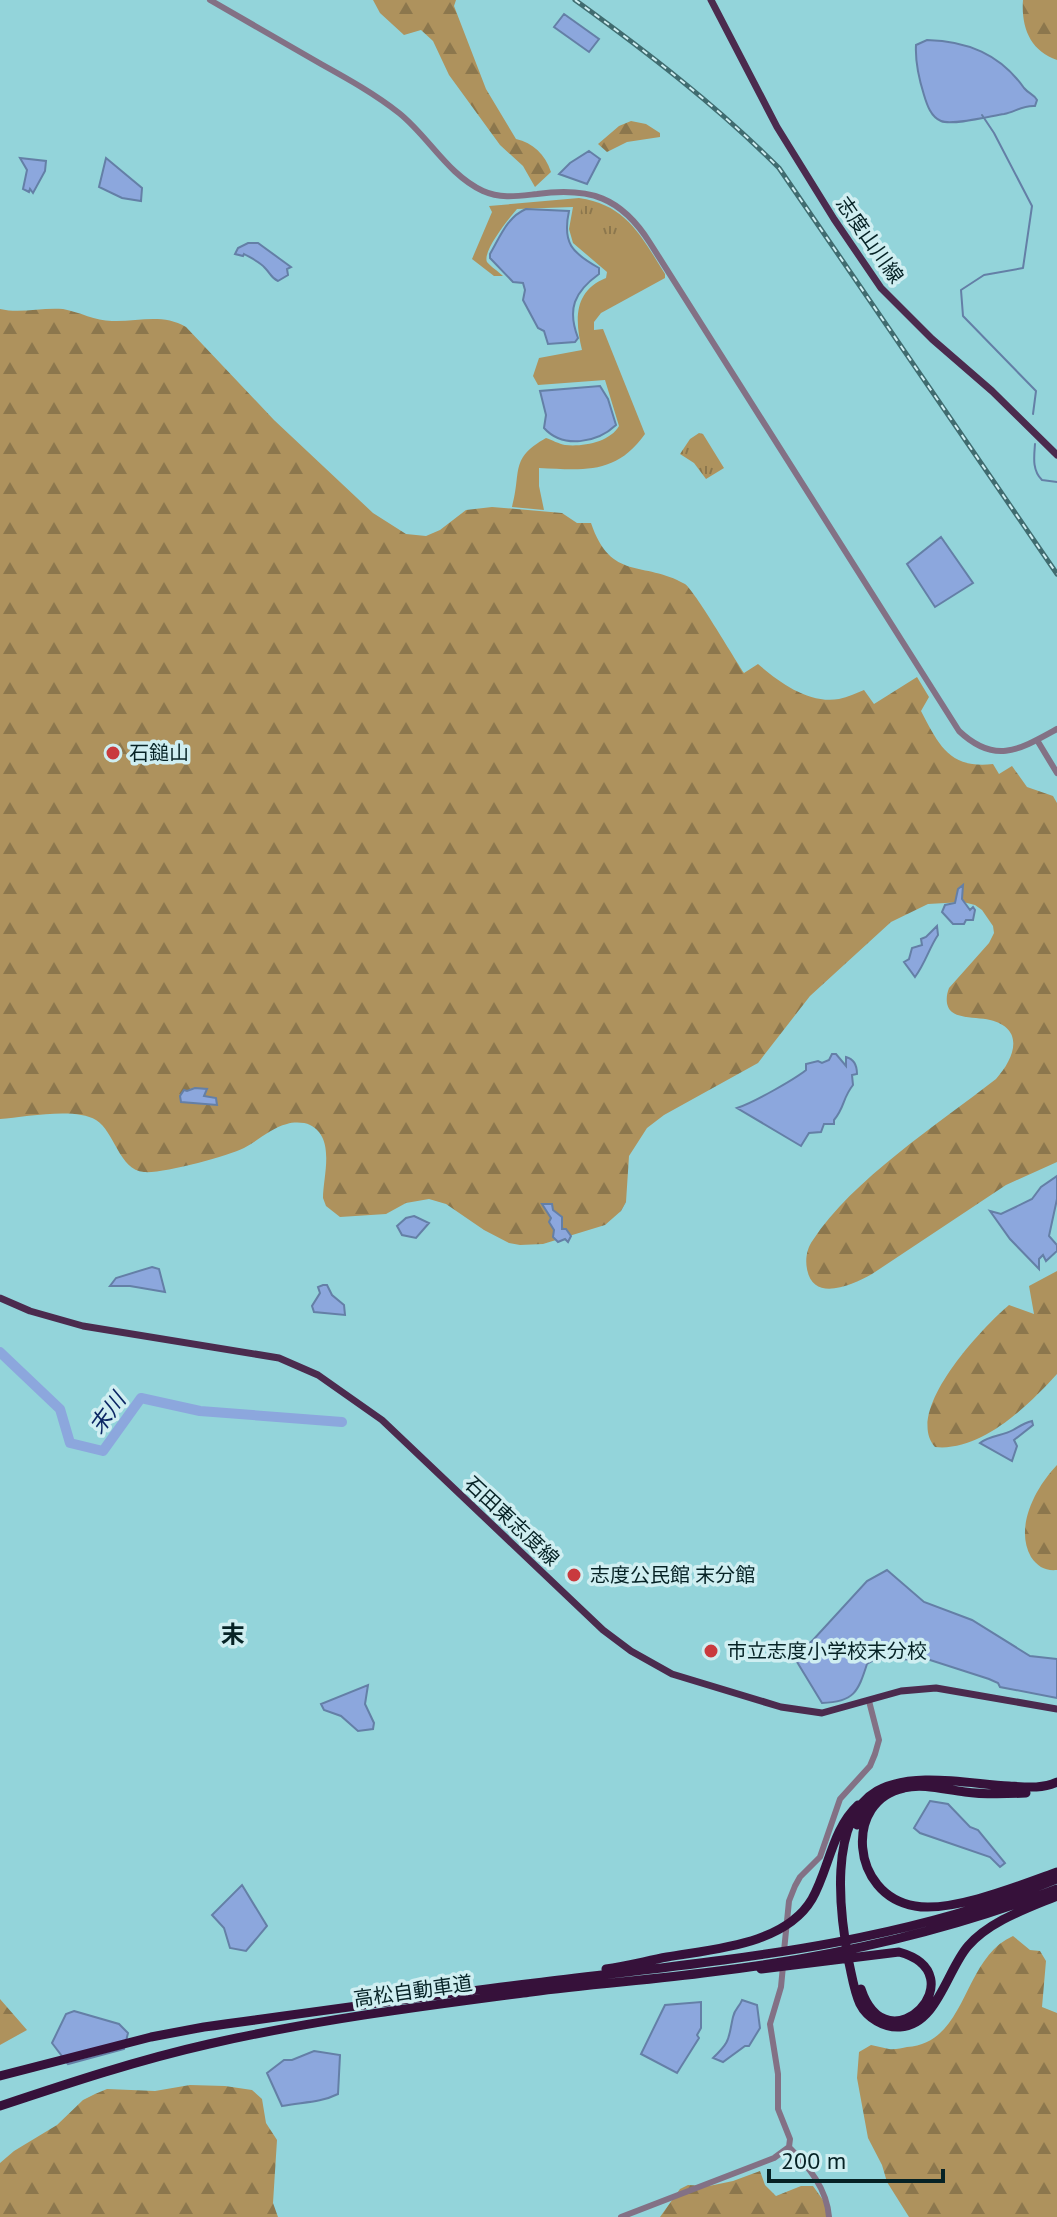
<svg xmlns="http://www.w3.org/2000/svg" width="1057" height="2217" font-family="'PT Sans','Noto Sans JP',sans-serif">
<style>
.grass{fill:#ae925d}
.forest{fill:url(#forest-firs)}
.park{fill:url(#park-tufts)}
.water{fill:#8ca7dd;stroke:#647fa6;stroke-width:2}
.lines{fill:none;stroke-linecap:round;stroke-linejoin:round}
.stream{stroke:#647fa6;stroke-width:2}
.river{stroke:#8ca7dd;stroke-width:10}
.minor{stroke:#837185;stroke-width:6}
.major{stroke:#4b2b4e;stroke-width:7}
.highway{stroke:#36113a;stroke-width:9}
.rail-casing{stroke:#406c70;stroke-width:5}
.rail{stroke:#cfeef1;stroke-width:2;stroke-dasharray:6;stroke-linecap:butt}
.poi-dot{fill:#c93a3e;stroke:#cfeef1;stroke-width:3}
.labels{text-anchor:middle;stroke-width:7;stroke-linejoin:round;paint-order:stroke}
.street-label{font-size:20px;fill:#062225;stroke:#cfeef1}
.poi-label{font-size:20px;fill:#062225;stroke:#cfeef1;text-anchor:start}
.water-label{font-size:22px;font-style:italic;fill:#0b2664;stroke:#cfeef1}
.quarter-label{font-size:24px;font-weight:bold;fill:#062225;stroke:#cfeef1}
</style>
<defs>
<pattern id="forest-firs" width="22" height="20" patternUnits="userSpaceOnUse" patternTransform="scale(2)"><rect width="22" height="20" fill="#ae925d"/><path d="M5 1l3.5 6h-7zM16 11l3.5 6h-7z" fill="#8c774d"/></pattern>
<pattern id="park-tufts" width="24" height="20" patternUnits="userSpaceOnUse" patternTransform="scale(2)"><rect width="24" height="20" fill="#ae925d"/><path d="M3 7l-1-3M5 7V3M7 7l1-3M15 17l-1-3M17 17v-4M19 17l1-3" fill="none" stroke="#8c774d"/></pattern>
</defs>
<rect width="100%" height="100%" fill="#93d4da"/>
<!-- grass -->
<path class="grass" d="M579,198c48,7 62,38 86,76v4l-64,35 -7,9v8l9,-1 42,105c-29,41 -62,36 -106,34v18l5,24 -32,-3c10,-36 -3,-48 34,-69 6,2 13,6 19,7 18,2 45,-3 54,-19l-14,-46 -67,5 -5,-9 6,-18 43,-8c-7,-29 -9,-59 24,-72l1,-6 -34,-29 -4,-14 4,-22 -56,2c-7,8 -35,42 -30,53 3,4 12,10 16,14h-9l-22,-17 20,-47 -3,-6z"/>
<!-- forest -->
<path class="forest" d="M373,0h83l-2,6 32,83 30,50c17,4 29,15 35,33l-16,15 -12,-21 -23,-21 -51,-70 -16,-34 -12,-11 -17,5 -24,-22z
M1023,0h34v60c-27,-9 -36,-33 -34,-60z
M631,121l15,3 14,9v4l-33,5 -20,10 -9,-8 21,-18z
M0,309c21,5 42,-2 63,0 17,3 32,12 49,12 26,1 50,-8 74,6l88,93 99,93 33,21 20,2 14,-6 26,-20 26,-3 70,6 15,10h14c20,59 52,37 94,61 9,6 49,74 59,89l14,-9c22,19 51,40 81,35 9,-2 17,-6 25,-9l10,14 43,-27 12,20 -8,14c18,34 28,58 72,53l6,10 13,-8 15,21 26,9 4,7v359l-51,23 -134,89c-20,11 -59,29 -65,-5 -2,-10 0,-21 6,-29 39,-60 125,-116 183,-161 18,-20 30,-50 -6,-59 -11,-3 -29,-1 -38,-8 -7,-6 -6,-16 -3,-24l40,-45 5,-10 -1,-7 -11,-16 -7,-5 -12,-3 -35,2 -37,18 -81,74 -52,67 -94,52 -17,13 -18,28 -3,46 -5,9 -16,14 -62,19 -23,1 -11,-2 -25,-13 -38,-26 -17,-5 -23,4 -20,11 -46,3 -14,-11 -3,-8c0,-22 13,-60 -13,-73 -6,-3 -17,-3 -23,-1 -16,4 -28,16 -43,24 -16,8 -82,26 -100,24 -25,-2 -29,-40 -48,-52 -21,-13 -71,-3 -96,-1z
M1057,1271v103c-29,32 -76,78 -122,73 -32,-36 47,-119 74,-142l25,9 -5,-28z
M1057,1465v105c-12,1 -19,-3 -26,-13 -17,-30 5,-70 26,-92z
M1013,1936l17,14 10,1 6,10 -4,46 15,6v204h-148l-22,-35 -5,-17 -14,-27 -11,-60 2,-26 12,-7c6,1 12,3 18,4 5,1 13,-1 18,-2 61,-4 55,-89 106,-111z
M0,1999l27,31 -27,15z
M190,2085l35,1 27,4 10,9 4,24 11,17 -4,63 5,14h-278v-54l14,-12 43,-26 26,-25 12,-6 12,-5 48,2z
M760,2171l5,14 11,11 25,-10h12l15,21 -1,10h-167l20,-28 8,-4 21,1 24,-5z"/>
<!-- park -->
<path class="park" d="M583,201c23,3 41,15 54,35l-5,5c-15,2 -37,5 -50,-3l-3,-18z
M699,433l4,1 21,34 -18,11 -12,-16 -14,-9 10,-15z"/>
<!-- water -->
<path class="water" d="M564,14l35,25 -10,13 -35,-25z
M927,40c40,1 73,14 97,48 5,6 10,6 13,12l-2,6c-12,-1 -20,6 -31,8 -13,2 -52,12 -63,7 -10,-4 -14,-16 -17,-26 -5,-16 -9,-32 -8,-50z
M589,151l11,8 -13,25 -28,-10 11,-11z
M20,158l26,3 -1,10 -12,22 -3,-4 -1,3 -6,-3 4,-19z
M106,158l36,30 -1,13 -19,-3 -23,-11z
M526,209l43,2c-7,32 3,42 30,57v6c-25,18 -32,35 -21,64l-3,4 -27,2 -4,-13 -6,-3 -15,-28 2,-10 -2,-7 -10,-1 -23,-24v-4c10,-17 17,-37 36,-45z
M248,243h10l33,24 -4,2 1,6 -10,6c-7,-3 -7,-7 -13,-13 -5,-6 -14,-10 -21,-14l-1,2 -8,-2 3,-6z
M600,386l8,13 8,26c-19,18 -53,24 -72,3l2,-13 -6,-24z
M941,537l32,46 -38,24 -28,-43z
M963,885l-1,14 8,11 3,-3 2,3 -2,10h-7l-2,4h-11l-11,-12 3,-7 10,-2 3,-14z
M937,926l1,9c-9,13 -12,27 -23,42l-11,-15 5,-3 3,-11 10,-3 -1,-6 5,-2z
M832,1054h4l10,12v-9c8,2 11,9 11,17l-5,1 1,10c-11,14 -8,22 -19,35v4h-10l-3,8 -12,1 -8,13 -64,-38c16,-5 58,-29 69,-38v-6l12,-3 4,2 7,-3z
M195,1088l12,1 -3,7 12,2 1,7 -36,-3 -1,-6 4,-6 3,1z
M1057,1176v23l-8,37 8,9v6l-11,10 -3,-6 -4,4v10l-29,-30 -20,-28 11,3 31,-15 9,-12z
M542,1204h10l1,6 9,7v12h4l5,7 -3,6 -3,-3 -7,3 -5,-5 1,-7 -5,-8 2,-4z
M414,1216l15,7 -13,15 -14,-3 -5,-9 9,-8z
M152,1267l7,2 6,23 -35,-6h-20l6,-8z
M323,1285h4l5,10 12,10 1,10 -31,-3 -2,-6 8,-13 -2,-6z
M1032,1421l1,4 -19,15 3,6 -5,15 -32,-18c10,-8 23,-7 33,-13 7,-4 11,-7 19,-9z
M887,1570l37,32 48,18 58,36 27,3v39l-57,-11 -2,-4 -9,-4 -62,-20 -53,1 -7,4c-9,28 -13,38 -45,39l-28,-46 19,-17 54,-59z
M368,1685l-3,19 9,19 -1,6 -15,2 -17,-15 -17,-6 -3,-6z
M930,1801l18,3 22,23 8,3 27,33 -5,4 -10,-10 -70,-24 -6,-5z
M242,1885l25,41 -21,25 -16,-3 -6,-20 -12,-13z
M742,2000l15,5 3,23 -11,18h-4l-22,16 -10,-4c18,-17 15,-19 20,-41 2,-9 6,-9 9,-17z
M701,2002v26l-4,7 2,3 -22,35 -36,-19 24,-49z
M74,2011l45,13 9,9 -4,16 -56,15 -16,-21 14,-29z
M314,2051l26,4 -2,39c-18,9 -36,8 -56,12l-15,-33 17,-13h8z"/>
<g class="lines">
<!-- stream -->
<path class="stream" d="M982,115l12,18 38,73 -9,62 -39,7 -23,15 2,26 73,75 -3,23
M1035,444c-1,13 -3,26 7,36l15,2"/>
<!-- river -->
<path class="river" d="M0,1352l60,57 10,34 33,8 38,-53 59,13 142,11"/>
<!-- minor -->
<path class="minor" d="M210,0c37,21 74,43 111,64 27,15 54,30 78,49 29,23 49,62 84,78 18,8 35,5 54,3 53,-7 84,3 113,49l309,488c36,34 60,19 98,-2
M1037,740l20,33
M784,1951l5,-50 6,-15 5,-9 20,-20 20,-58 30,-33 5,-12 4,-14 -10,-39
M789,2147c20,20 38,42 40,70
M621,2217l153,-59 15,-11 1,-8 -12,-30v-35l-8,-50 11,-37 2,-21"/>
<!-- major -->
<path class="major" d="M711,0l66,127 57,92 47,69 51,51 60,52 65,64
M0,1298l30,13 53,15 196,32 39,17 64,45 221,210 28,21 41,23 109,33 41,6 79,-22 35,-3 121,21"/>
<!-- highway -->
<path class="highway" d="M1057,1782c-15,7 -31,5 -48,4 -39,-2 -97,-15 -132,5 -50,29 -37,125 -28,172 3,13 5,28 11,41 7,14 24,24 40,23 37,-2 47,-57 68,-81 22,-25 58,-37 89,-50
M1026,1793c-20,1 -40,2 -61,-1 -19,-2 -42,-9 -61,-4 -60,12 -54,107 11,118 36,7 106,-21 142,-34
M857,1825l14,-19 10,-8
M606,1969c20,-3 40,-8 61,-12 46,-8 118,-12 145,-58 17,-30 20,-70 46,-94
M761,1969l138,-17c80,22 -11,118 -38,37
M0,2076l151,-39 53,-10c110,-15 220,-31 331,-44 176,-22 356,-35 522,-104
M0,2106c69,-23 138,-46 209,-62 105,-24 215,-38 322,-52 60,-8 120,-12 180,-20 118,-14 235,-40 346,-83"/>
<!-- rail casing -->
<g class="rail-casing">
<path id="rail" d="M575,0c72,52 141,105 204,168l278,406"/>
</g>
<!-- rail -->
<use href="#rail" class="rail"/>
</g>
<!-- markers -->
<g class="poi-dot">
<circle cx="113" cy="753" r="8"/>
<circle cx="574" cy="1575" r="8"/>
<circle cx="711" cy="1651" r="8"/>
</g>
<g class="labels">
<!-- street labels -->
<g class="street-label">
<text transform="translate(870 240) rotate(55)" y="7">志度山川線</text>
<text transform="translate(512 1521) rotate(43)" y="7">石田東志度線</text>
<text transform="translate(413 1991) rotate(-8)" y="7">高松自動車道</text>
</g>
<!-- poi labels -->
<g class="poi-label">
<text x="129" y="760">石鎚山</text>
<text x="590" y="1582">志度公民館 末分館</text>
<text x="727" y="1658">市立志度小学校末分校</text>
</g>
<!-- water labels -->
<g class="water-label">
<text transform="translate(107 1413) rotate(-54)" y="8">末川</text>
</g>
<!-- quarter labels -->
<g class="quarter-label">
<text x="233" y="1643">末</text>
</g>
</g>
<!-- scale -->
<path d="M769 2169v12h174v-12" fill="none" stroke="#062225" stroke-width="4"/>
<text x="781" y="2169" font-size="24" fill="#062225" stroke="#cfeef1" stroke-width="6" paint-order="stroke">200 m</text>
</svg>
